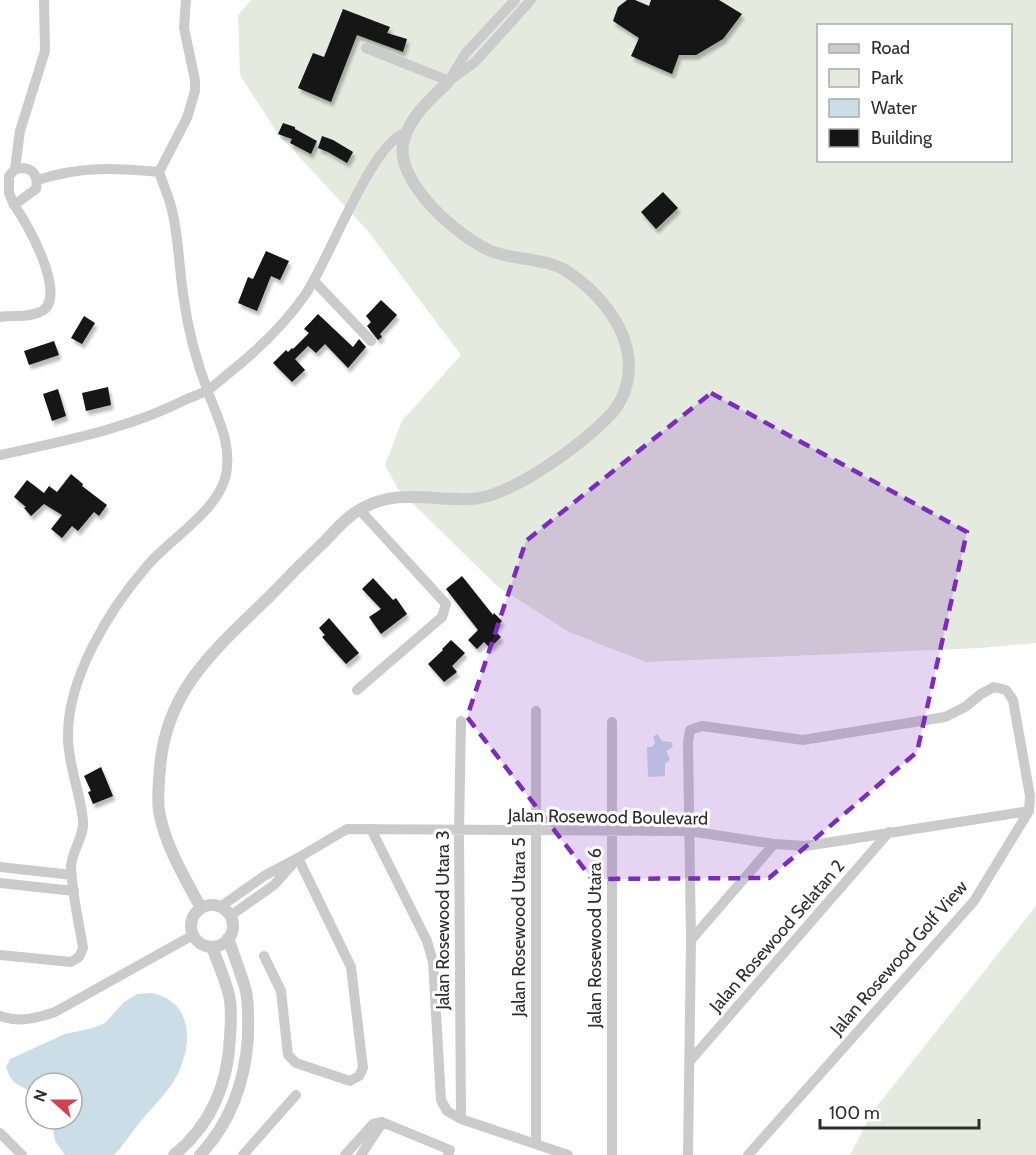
<svg xmlns="http://www.w3.org/2000/svg" width="1036" height="1155" font-family="Cabin,sans-serif">
<style>
.green{fill:#e4eadd;fill-rule:evenodd}
.water{fill:#cbdee8}
.building{fill:#151515;filter:url(#shadow)}
.lines{fill:none;stroke-linecap:round;stroke-linejoin:round}
.minor{stroke:#cbcbcb;stroke-width:10}
.tertiary{stroke:#cbcbcb;stroke-width:12}
.marked{fill:#7b2cbf;fill-opacity:0.2;stroke:#7b2cbf;stroke-width:4.5;stroke-dasharray:12 8;stroke-linejoin:round}
.labels{text-anchor:middle;stroke-width:6;stroke-linejoin:round;paint-order:stroke}
.street-label{font-size:18px;fill:#2e2e2e;stroke:#fff}
</style>
<defs>
<filter id="shadow"><feDropShadow dx="2.5" dy="4.5" stdDeviation="1.5" flood-color="#0004"/></filter>
</defs>
<rect width="100%" height="100%" fill="#fff"/>
<!-- green -->
<path class="green" d="M251,0h785v643l-56,5 -334,14 -77,-30 -72,-46 -99,-97 -13,-24 17,-44 59,-66 -94,-125 -89,-96 -38,-59 -2,-60zM818,26h192v134h-192z
M1036,906v249h-186l23,-44z"/>
<!-- water -->
<path class="water" d="M657,734l5,7 9,1 2,5 -7,4 4,8 -5,5v12l-17,1 -1,-30h5l3,-4 -2,-6z
M152,993c47,10 40,63 18,94 -9,12 -20,23 -30,35 -9,11 -16,23 -26,33h-49l-10,-14 -4,-22h21v-36h-36v11c-16,-9 -24,-8 -30,-27l4,-8 55,-25 28,-6 12,-5 19,-21 13,-8z"/>
<!-- building -->
<path class="building" d="M627,0h8l14,6 2,-6h68l23,14 -19,25 -27,16h-17l-7,19 -41,-18 8,-18 -26,-17 5,-14z
M343,9l47,18 -3,6 20,6 -4,13 -46,-17 -26,67 -33,-14 15,-35 11,4z
M283,123l12,4v2l22,12 -6,13 -21,-11 2,-4 -14,-5z
M322,136l11,4 20,12 -6,11 -19,-11 -10,-4z
M663,192l15,16 -22,21 -15,-17z
M266,251l23,10 -9,19 -9,-4 -14,35 -19,-8 10,-26 5,2z
M381,300l16,15 -17,19 2,3 -4,3 -11,-14 4,-4 -5,-6z
M318,314l35,33 6,-8 7,8 -18,21 -23,-24 -9,9 -8,-7 -13,13 10,11 -13,12 -19,-19 13,-13 2,2 4,-4 1,1 16,-16 -5,-4z
M84,316l11,7 -13,21 -11,-6z
M54,341l5,14 -30,10 -5,-14z
M108,387l3,18 -25,6 -4,-18z
M58,389l8,27 -14,5 -9,-27z
M71,474l12,10 -1,2 25,19 -8,11 -5,-4 -16,19 -6,-5 -10,12 -11,-9 11,-14 -18,-11 -13,12 -7,-8 2,-1 -12,-10 13,-17 17,13 5,-7 8,6z
M462,576l31,39 1,-2 8,8 -8,9 7,7 -11,11 -6,-6 -7,7 -9,-9 10,-10 -32,-41z
M373,578l20,22 3,-2 11,16 -26,20 -12,-17 12,-8 -19,-20z
M329,618l30,35 -13,11 -24,-27 3,-2 -6,-7z
M451,640l14,13 -13,13 5,6 -13,10 -16,-18 15,-14 -1,-1z
M101,767l12,29 -20,8 -5,-12 3,-1 -7,-15z"/>
<g class="lines">
<!-- minor -->
<path class="minor" d="M366,48l83,33
M452,76l13,-22 50,-54
M449,81l26,-19 56,-62
M15,169c16,-3 24,4 21,20l-22,16 -5,-12v-17l6,-7 5,-38 25,-80 -1,-51
M38,180c42,-14 77,-12 121,-8
M315,282l56,59
M0,317c13,-2 30,1 42,-6 26,-15 -15,-89 -28,-106
M0,455c64,-14 128,-26 187,-56 7,-3 14,-5 21,-9 7,-5 14,-11 21,-17 29,-23 55,-48 76,-78 22,-30 69,-159 102,-162
M357,690l85,-73 4,-13 -87,-95
M536,711v433
M612,722v433
M371,829l56,112 6,21 8,138 6,11 14,8 107,36
M0,867l72,8
M0,883l74,8
M220,907l44,-31 34,-18 49,-29 342,2 85,13 32,2 223,-35
M230,916l44,-31 18,-20
M691,940l83,-96
M0,955l71,7 8,-5 4,-9c-4,-25 -11,-55 -12,-81 0,-15 14,-31 12,-47 -3,-28 -14,-53 -15,-80 -2,-61 41,-130 79,-174 24,-28 71,-55 79,-91 6,-31 -8,-56 -18,-83 -11,-29 -20,-62 -24,-92 -5,-30 -5,-61 -12,-90 -3,-13 -9,-26 -13,-38l28,-54 8,-27v-11l-11,-52 2,-28
M264,956l17,35 7,64 8,8 54,18 9,-5 4,-8 -12,-101 -53,-109
M0,1016c19,7 37,2 55,-4l138,-77
M689,1062l200,-230
M461,1119l-2,-288 2,-110
M382,1122l68,28 -2,5
M0,1133l22,22
M243,1155l53,-60
M345,1155l28,-31 9,-2
M361,1155l21,-32
M688,1155l3,-215 -3,-198 2,-12 12,-4 101,14 142,-23 20,-10 16,-13 13,-7 12,3 7,10 17,96 -1,15 -55,90 -226,254"/>
<!-- tertiary -->
<path class="tertiary" d="M191 926a21 21 0 1 1 42 0a21 21 0 1 1-42 0Z
M201,908c-16,-30 -36,-62 -42,-97 -2,-14 0,-29 1,-43 6,-80 58,-121 111,-173 17,-18 35,-36 53,-53 11,-11 23,-26 37,-33 36,-21 71,-8 110,-10 41,-2 113,-56 141,-86 15,-17 20,-42 15,-64 -7,-31 -33,-60 -59,-77 -22,-15 -53,-11 -77,-21 -33,-14 -99,-71 -87,-111 7,-25 27,-41 45,-59
M174,1155c37,-30 54,-71 56,-118 1,-13 2,-29 -1,-42 -4,-16 -11,-32 -17,-48
M200,1155c31,-33 45,-72 48,-118 0,-14 1,-31 -2,-46 -5,-18 -12,-35 -18,-53"/>
</g>
<!-- marked area -->
<path class="marked" d="M711,393l256,139 -50,220 -148,126 -177,1 -125,-162 59,-176z"/>
<g class="labels">
<!-- street labels -->
<g class="street-label">
<text transform="translate(608 817) rotate(1)" y="6">Jalan Rosewood Boulevard</text>
<text transform="translate(443 920) rotate(-90)" y="6">Jalan Rosewood Utara 3</text>
<text transform="translate(519 927) rotate(-90)" y="6">Jalan Rosewood Utara 5</text>
<text transform="translate(777 936) rotate(-49)" y="6">Jalan Rosewood Selatan 2</text>
<text transform="translate(595 938) rotate(-90)" y="6">Jalan Rosewood Utara 6</text>
<text transform="translate(899 958) rotate(-49)" y="6">Jalan Rosewood Golf View</text>
</g>
</g>
<!-- legend -->
<rect x="817" y="24" width="195" height="138" fill="#ffffff" stroke="#ababab" stroke-width="1.5"/>
<rect x="829" y="44" width="30" height="9" fill="#cbcbcb" stroke="#ababab" stroke-width="1.5"/>
<text x="871" y="54" font-size="18" fill="#2e2e2e">Road</text>
<rect x="829" y="69" width="30" height="18" fill="#e4eadd" stroke="#ababab" stroke-width="1.5"/>
<text x="871" y="84" font-size="18" fill="#2e2e2e">Park</text>
<rect x="829" y="99" width="30" height="18" fill="#cbdee8" stroke="#ababab" stroke-width="1.5"/>
<text x="871" y="114" font-size="18" fill="#2e2e2e">Water</text>
<rect x="829" y="129" width="30" height="18" fill="#151515" stroke="#ababab" stroke-width="1.5"/>
<text x="871" y="144" font-size="18" fill="#2e2e2e">Building</text>
<!-- north arrow -->
<g transform="translate(54 1101) rotate(291)"><circle r="28" fill="#ffffff" stroke="#ababab" stroke-width="1.5"/>
<path d="M0-4.5L10 22L0 15L-10 22Z" fill="#d44050"/>
<text y="-9" font-size="16" font-weight="bold" text-anchor="middle" fill="#2e2e2e">N</text>
</g>
<!-- scale -->
<path d="M820 1119v9h159v-9" fill="none" stroke="#2e2e2e" stroke-width="3"/>
<text x="829" y="1119" font-size="18" fill="#2e2e2e" stroke="#ffffff" stroke-width="4.5" paint-order="stroke">100 m</text>
</svg>
